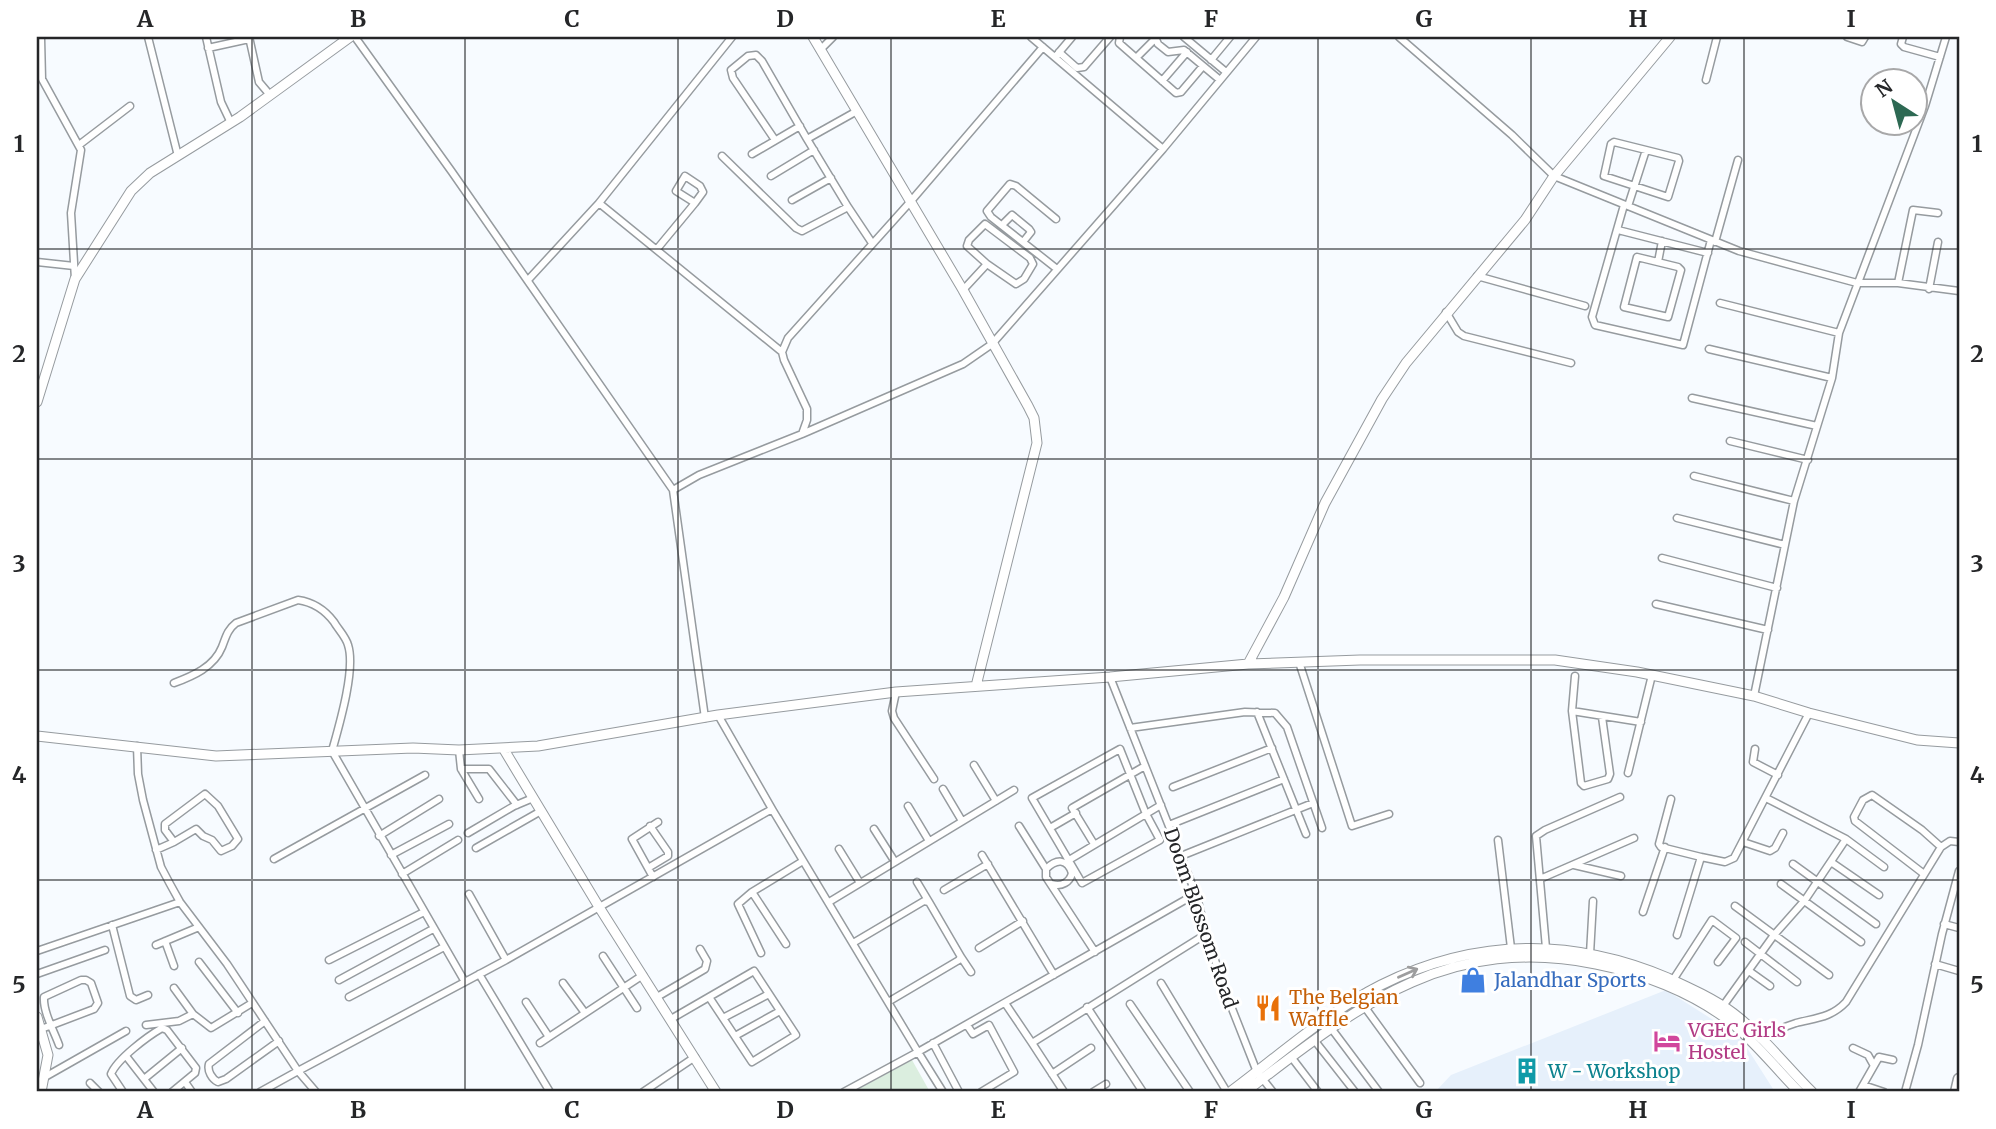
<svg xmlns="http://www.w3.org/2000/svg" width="1996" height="1129" font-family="Merriweather,serif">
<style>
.built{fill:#e6f0fb}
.green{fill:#dbeedf}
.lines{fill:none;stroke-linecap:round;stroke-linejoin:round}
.street-casing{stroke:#969b9f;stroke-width:9}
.secondary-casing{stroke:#969b9f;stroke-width:11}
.primary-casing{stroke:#969b9f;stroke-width:13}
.street{stroke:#fff;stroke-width:6}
.secondary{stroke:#fff;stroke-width:9}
.primary{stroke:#fff;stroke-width:10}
.oneway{stroke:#9d9d9e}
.grid{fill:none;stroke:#252628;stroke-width:2;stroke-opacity:0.55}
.labels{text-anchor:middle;stroke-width:6;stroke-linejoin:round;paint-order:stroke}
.street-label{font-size:19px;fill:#252628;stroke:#fff}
.shop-label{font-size:19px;fill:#366cbe;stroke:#fff;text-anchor:start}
.food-label{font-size:19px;fill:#c56008;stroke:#fff;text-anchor:start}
.hotel-label{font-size:19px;fill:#b23c85;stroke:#fff;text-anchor:start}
.culture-label{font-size:19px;fill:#0d838f;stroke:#fff;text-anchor:start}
.neatline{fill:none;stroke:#252628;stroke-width:2.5}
.grid-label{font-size:23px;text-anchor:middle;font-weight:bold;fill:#252628}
</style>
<rect width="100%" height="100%" fill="#f7fbff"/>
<!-- built -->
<path class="built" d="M1666,990l74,47 35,55h-340l16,-17z"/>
<!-- green -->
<path class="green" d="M912,1060l18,32h-77z"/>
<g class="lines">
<!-- street casing -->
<g class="street-casing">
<path id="street" d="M148,37l30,119
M206,37l15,65 10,21
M249,37l10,45 11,13
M355,37l97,135 221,318
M732,37l-133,166 183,149
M1031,37l132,112
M1120,37l-1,6 57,50 5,-1 22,-26
M1155,37l3,7 10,8 16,-2 36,30
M1184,37l42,35
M1399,37l113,98 42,41 185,75 118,32h41l61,8
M1847,37l15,5 3,-5
M1903,37l-2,7 3,3 36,10
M41,38l1,41 39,71 -10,63 4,66
M208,48l41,-9
M820,50l13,-13
M1059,52l18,16 7,-1 26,-30
M1056,56l16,-19
M1136,58l19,-19
M1211,60l19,-23
M1706,80l11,-43
M1162,81l25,-29
M775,140l-42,-62 -2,-8 17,-14 8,-1 6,6 45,78 50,-28
M1614,142l64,16 1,3 -11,36 -64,-21 7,-32z
M79,145l51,-39
M752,154l48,-28
M722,156l74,72 6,3 46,-24 -41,-68
M771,176l43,-26
M792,200l39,-22
M1624,205l-32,112 3,8 88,20 28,-105
M1628,206l18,-56
M848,207l24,36
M1056,219l-40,-33 -6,-2 -23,27 4,6 66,52
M1002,225l10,-10 17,14 2,3 -8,10
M1618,230l90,23
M1715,242l23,-82
M657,249l38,-46 8,-11 -3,-6 -15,-10 -9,15 19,12
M1637,257l41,10 3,3 -13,47 -44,-10z
M37,262l37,4
M1658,262l4,-21
M1477,276l108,30
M528,280l71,-77
M1898,283l15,-73 25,3
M1929,289l9,-47
M963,290l24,-26 -20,-18 2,-6 16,-16 45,34 3,6 -9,15 -8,5 -29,-20
M1720,303l119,30
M1446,312l12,20 6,4 107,27
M1709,349l123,29
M1692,398l125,28
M802,434l161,-70 29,-20 171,-195 93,-112
M1730,441l78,19
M1694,476l100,25
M1677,518l108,27
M1662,558l115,30
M1656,604l112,26
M1299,662l53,164 37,-12
M1575,676l-3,35 69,11
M1110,677l87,220 9,37 23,67 28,71 16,20
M174,683c19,-7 40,-16 48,-36 4,-10 5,-17 14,-24l62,-23c14,2 27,10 36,22 4,7 12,15 14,23 8,24 -9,81 -16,106l133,231
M896,692l-4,19 2,7 40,61
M1754,696l40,-195 38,-123 7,-45 86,-227 21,-69
M1572,711l9,72 3,3 24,-7 2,-5 -8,-57
M1257,712l49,122
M718,715l54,94
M705,718l-32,-228 26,-15 103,-41 5,-14v-11l-23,-49 -2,-8 6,-14 123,-137 132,-154
M1130,728l115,-16 30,1 12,14 35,101
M137,746l1,28 5,26 18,67 9,17 10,18 47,62 71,107 208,-111 266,-151 146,243 267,-152 12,-3
M1120,749l26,65 14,26 -78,43 -50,-85z
M1755,749l-2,13 25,13
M459,750l2,19 18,30
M974,765l22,36
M461,769h28l28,36
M1628,773l24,-98
M1173,787l99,-39
M943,789l19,32
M1766,798l80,41 38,28
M1671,799l-12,45 2,3 40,10
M908,806l21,35
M1169,825l115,-46
M1019,826l27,43v8l49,75
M1050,828l26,-15
M874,829l21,33
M468,833l46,-27 19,-8
M379,836l60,-37
M1498,840l13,108
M1743,842l27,9 5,-3 8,-15
M1094,844l-22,-36 73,-42
M476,848l65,-37
M839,849l21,34
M156,850l18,-8 -9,-12v-6l40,-30 13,12 20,33 -6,7 -11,5 -9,-11 -9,-4 -7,-7 -22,13
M391,855l58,-31
M982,855l72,120
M1181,856l132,-53
M274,859l151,-84
M1069,860l92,-55
M1831,862l48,33
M1793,864l83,60
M1574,865l47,11
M648,868l20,-12v-4l-18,-26
M1046,869c10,-10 21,-11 26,4 -2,9 -10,14 -20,11
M402,874l56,-34
M1924,874l-69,-53 -1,-4 9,-17 9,-5 50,35 19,17
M653,877l-21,-38 26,-17
M1540,879l94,-41
M917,882l12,20
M1781,884l80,58
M944,890l44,-26
M752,892l34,52
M469,894l37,66
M829,902l185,-112
M1735,906l94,69
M1643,912l22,-65
M1944,924l15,4
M112,925l18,71 6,4 12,-5
M1677,935l24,-78 24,5 9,-4 75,-145
M165,941l9,25
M1745,942l52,40
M853,943l71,-42 5,1 32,55 -2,3 -71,42
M156,945l43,-18
M979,948l44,-27
M1546,948l-10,-112 9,-6 75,-33
M37,951l143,-49
M761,953l-23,-49 14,-12 51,-31
M1590,954l3,-53
M603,956l34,52
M961,957l10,15
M329,960l95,-48
M199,962l39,51
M1935,964l24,7
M1749,971l21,15
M37,974l68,-24
M479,974l71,118
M339,980l94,-51
M1673,980l39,-60 24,18 -18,24
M563,983l22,30
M1161,983l66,109
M174,988l19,26 18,14 41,-25
M349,997l95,-50
M657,997l48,-28 2,-8 -7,-12
M526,1002l23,35
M1005,1003l27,40 174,-109
M1130,1004l60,88
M1364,1006l56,77
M1723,1006l51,-71 31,-35 41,-61
M1087,1007l56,85
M723,1018l46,-24
M671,1019l38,-22 43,65 44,-27 -42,-64 -45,26
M265,1021l-56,43c-2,7 3,15 9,18l8,-3 53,-38
M146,1025l33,-4 14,-7
M967,1025l6,9 16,-9 25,47 -33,20
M1331,1028l48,64
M41,1029l11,-4 42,-16 4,-6 -7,-20 -5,-3h-5l-37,17c-1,15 10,34 15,48
M735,1036l45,-25
M1760,1039c11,-6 23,-12 36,-16 19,-5 35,-5 50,-21l95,-155 9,-6 9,1
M1315,1041l40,51
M540,1043l103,-68
M933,1043l26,49
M1032,1043l32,49
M1853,1048l15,7 5,9
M126,1056l28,36
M1292,1058l26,34
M1052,1074l39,-26
M45,1077l81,-46
M144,1079l38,-31
M185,1082l7,10
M90,1083l9,9
M1863,1085l21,7
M123,1092l-12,-18c6,-15 37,-38 51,-46l5,2 29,38 -1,5 -23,19
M260,1092l38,-21 18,21
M643,1092l52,-35
M844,1092l74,-40 25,40
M1093,1092l13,-8
M1859,1092l20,-35 14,3
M1905,1092l13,-47 24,-111 17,-63"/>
</g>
<!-- secondary casing -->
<g class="secondary-casing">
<path id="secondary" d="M813,37l150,253 65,116 6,12 3,25 -61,243
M37,402l38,-123 56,-88 19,-18 90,-56 110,-80
M1248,664l36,-67 41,-94 57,-104 24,-36 119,-143 29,-44 116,-139
M37,736l179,20 197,-8 46,2 79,-4 180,-31 178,-23 214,-15 138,-13 112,-4h195l82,12 117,24 55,17 108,27 42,3
M503,748l96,159 117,185
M37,1017l11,38 -7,37
M1230,1092c47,-35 99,-81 151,-107 95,-47 190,-48 287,-7 22,10 46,21 65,35 29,22 53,53 79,79
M1245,1092c113,-86 201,-158 351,-128 46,9 95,28 132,56 26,20 48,49 71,72"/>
</g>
<!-- primary casing -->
<g class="primary-casing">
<path id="primary" d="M1956,1092l3,-13"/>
</g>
<!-- street -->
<use href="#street" class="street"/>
<!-- secondary -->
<use href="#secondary" class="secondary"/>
<!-- primary -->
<use href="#primary" class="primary"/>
</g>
<!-- one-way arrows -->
<defs><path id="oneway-shaft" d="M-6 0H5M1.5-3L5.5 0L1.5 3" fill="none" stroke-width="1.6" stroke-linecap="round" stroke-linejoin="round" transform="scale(1.75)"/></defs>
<use class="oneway" href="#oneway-shaft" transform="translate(1408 973) rotate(-24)"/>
<!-- grid -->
<path class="grid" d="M252,37v1055M465,37v1055M678,37v1055M891,37v1055M1105,37v1055M1318,37v1055M1531,37v1055M1744,37v1055M37,249h1922M37,459h1922M37,670h1922M37,880h1922"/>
<!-- icons -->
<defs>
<g id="shop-bare" transform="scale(2.1)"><path d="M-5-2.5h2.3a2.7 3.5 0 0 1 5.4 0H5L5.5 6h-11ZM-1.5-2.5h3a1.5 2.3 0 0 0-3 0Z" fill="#3f7fe0" stroke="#fff" stroke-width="2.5" paint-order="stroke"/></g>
<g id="restaurant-bare" transform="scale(2.1)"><path d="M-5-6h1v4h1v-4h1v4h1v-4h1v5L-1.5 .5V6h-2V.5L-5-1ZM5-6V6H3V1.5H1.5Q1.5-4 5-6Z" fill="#e8710a" stroke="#fff" stroke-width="2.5" paint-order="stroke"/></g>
<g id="hotel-bare" transform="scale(2.1)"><path d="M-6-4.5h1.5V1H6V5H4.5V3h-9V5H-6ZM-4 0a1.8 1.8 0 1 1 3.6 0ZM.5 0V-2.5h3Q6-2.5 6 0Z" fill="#d1479c" stroke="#fff" stroke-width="2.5" paint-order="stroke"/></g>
<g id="building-bare" transform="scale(2.1)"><path d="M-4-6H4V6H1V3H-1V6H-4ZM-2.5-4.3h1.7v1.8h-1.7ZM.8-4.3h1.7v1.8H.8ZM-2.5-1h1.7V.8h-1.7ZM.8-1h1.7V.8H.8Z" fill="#0f9aa8" stroke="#fff" stroke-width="2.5" paint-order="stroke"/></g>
</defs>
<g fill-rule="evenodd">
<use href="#shop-bare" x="1473" y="980"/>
<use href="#restaurant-bare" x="1268" y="1008"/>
<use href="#hotel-bare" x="1667" y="1041"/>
<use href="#building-bare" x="1527" y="1071"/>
</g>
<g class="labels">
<!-- street labels -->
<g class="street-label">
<text transform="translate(1201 918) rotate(71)" y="7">Doom Blossom Road</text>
</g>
<!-- shop labels -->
<g class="shop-label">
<text x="1494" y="987">Jalandhar Sports</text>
</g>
<!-- food labels -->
<g class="food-label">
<text x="1289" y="1004">The Belgian<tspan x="1289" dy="22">Waffle</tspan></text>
</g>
<!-- hotel labels -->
<g class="hotel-label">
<text x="1688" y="1037">VGEC Girls<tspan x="1688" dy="22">Hostel</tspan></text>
</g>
<!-- culture labels -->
<g class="culture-label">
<text x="1548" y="1078">W - Workshop</text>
</g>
</g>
<!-- border -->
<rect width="1996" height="1129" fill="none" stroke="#ffffff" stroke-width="77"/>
<!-- north arrow -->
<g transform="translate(1894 102) rotate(324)"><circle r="33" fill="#ffffff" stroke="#a8a8a9" stroke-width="2"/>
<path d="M0-5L12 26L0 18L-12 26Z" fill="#2d6953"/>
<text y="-10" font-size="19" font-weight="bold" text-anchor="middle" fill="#252628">N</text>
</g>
<rect x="38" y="38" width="1920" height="1052" class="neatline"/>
<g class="grid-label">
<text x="145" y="27">A</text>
<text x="358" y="27">B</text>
<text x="572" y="27">C</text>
<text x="785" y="27">D</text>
<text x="998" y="27">E</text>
<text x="1211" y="27">F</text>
<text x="1424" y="27">G</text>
<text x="1638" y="27">H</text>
<text x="1851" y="27">I</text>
<text x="19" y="152">1</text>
<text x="1977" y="152">1</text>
<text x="19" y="362">2</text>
<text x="1977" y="362">2</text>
<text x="19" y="572">3</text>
<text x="1977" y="572">3</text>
<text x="19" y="783">4</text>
<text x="1977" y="783">4</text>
<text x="19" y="993">5</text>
<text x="1977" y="993">5</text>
<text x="145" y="1118">A</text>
<text x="358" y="1118">B</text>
<text x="572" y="1118">C</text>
<text x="785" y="1118">D</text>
<text x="998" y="1118">E</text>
<text x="1211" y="1118">F</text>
<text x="1424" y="1118">G</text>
<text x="1638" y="1118">H</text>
<text x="1851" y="1118">I</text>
</g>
</svg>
